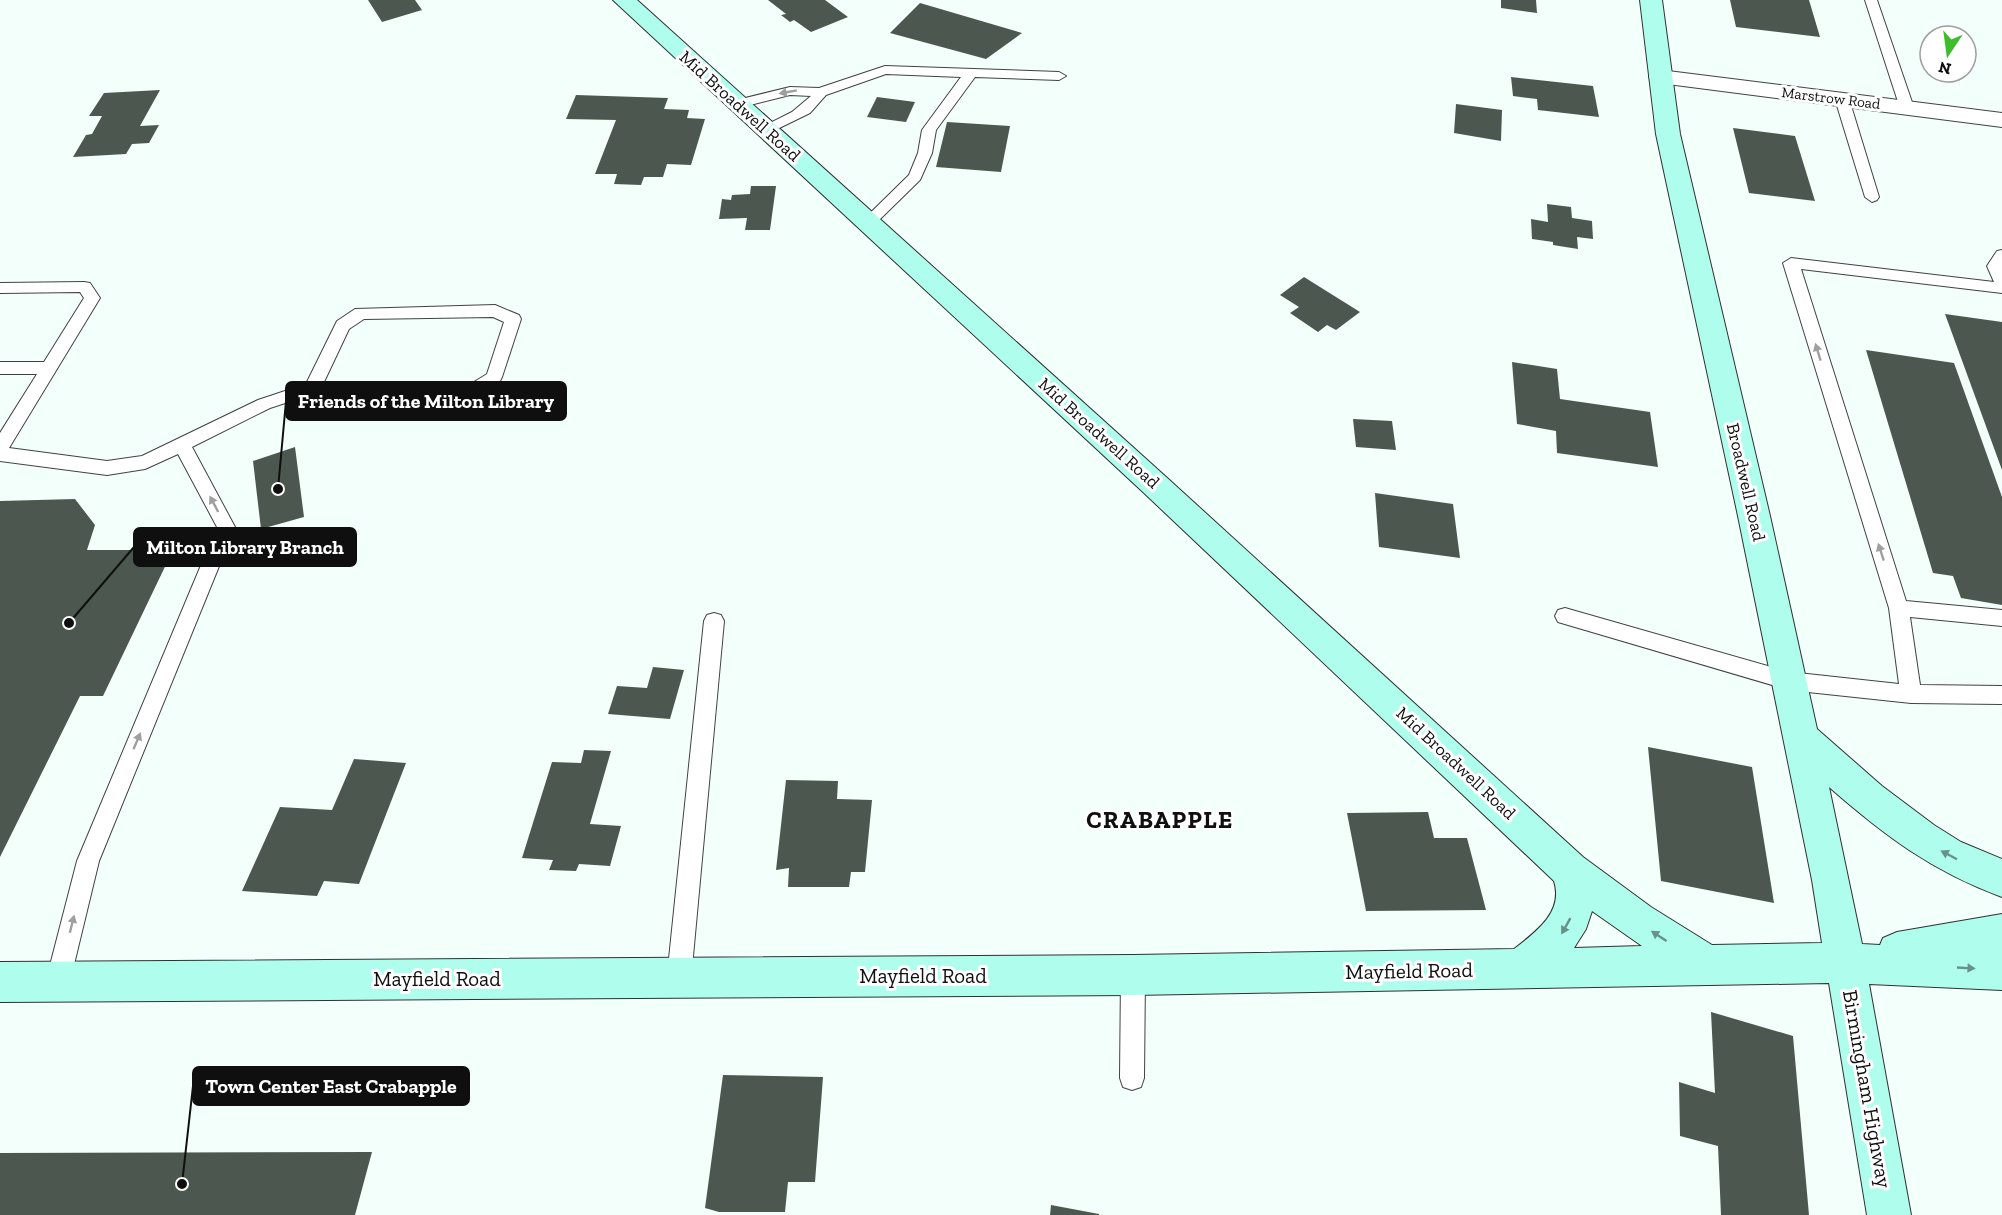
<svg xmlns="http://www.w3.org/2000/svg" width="2002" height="1215" font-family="'Zilla Slab',serif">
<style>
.building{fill:#4c584f}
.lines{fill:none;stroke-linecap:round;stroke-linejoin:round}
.lane-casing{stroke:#424242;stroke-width:2}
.street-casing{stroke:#424242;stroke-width:2}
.secondary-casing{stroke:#313131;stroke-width:2}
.lane{fill:#fff;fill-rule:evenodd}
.street{fill:#fff;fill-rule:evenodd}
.secondary{fill:#affdec;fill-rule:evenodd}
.oneway{fill:#9f9f9f}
.oneway2{fill:#679289}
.labels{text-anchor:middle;stroke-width:6;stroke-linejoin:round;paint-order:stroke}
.far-street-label{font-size:15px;fill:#0f0f0f;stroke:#fff}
.street-label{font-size:18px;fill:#0f0f0f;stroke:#fff}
.near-street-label{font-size:21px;fill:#0f0f0f;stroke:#fff}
.district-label{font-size:24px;font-weight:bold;letter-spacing:1.5px;fill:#0f0f0f;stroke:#fff}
.leader{fill:none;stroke:#0f0f0f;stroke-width:2}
.callout-dot{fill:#0f0f0f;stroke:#fff;stroke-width:2}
.callout{fill:#0f0f0f;stroke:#0f0f0f;stroke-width:2}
.callout-label{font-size:20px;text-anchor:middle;font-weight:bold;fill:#fff}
</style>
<rect width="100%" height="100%" fill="#f2fffb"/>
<!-- building -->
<path class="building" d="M368,0h47l7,10 -40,12z
M768,0h57l23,17 -37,15 -17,-12 -4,2 -9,-7 5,-1z
M1501,0h35l1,13 -36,-5z
M1730,0h79l11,37 -84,-10z
M920,3l102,30 -36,26 -96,-26z
M1511,77l82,9 6,31 -61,-7 -1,-11 -24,-3z
M160,90l-20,36 19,-1 -10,18 -17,1 -6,10 -53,3 13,-22 6,-1 10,-18h-13l15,-23z
M576,95l92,3 -4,11 25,1 -2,8 18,1 -14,46 -24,-1 -4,13h-19l-3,8 -27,-1 3,-10h-22l21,-54 -50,-1z
M877,97l38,5 -9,20 -39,-5z
M1456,104l46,6 -1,31 -47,-8z
M947,122l63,4 -9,46 -65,-5z
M1733,128l62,8 20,65 -66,-8z
M751,186h25l-6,44h-25l2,-12 -28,1 3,-20 9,1 1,-5 18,-1z
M1547,204l24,3 1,11 20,3 1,18 -16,-2 1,12 -25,-4v-3l-21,-3 -1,-20 17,3z
M1304,277l56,35 -24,18 -9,-5 -9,7 -28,-19 9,-6 -19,-12z
M1945,314l57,8v148z
M1866,350l88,13 48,134v108l-41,-7 -8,-22 -20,-3z
M1512,362l45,7 3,30 90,13 8,55 -101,-14 -1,-22 -39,-7z
M1353,419l39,2 4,29 -40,-3z
M295,447l9,70 -43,12 -8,-68z
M1375,493l78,11 7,54 -81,-11z
M75,499l20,26 -8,25h86l-70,146h-23l-80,161v-356z
M653,667l31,3 -14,49 -62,-5 9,-28 30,2z
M1648,747l104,20 22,136 -113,-22z
M584,750l27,1 -21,73 31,2 -11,40 -31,-2 -3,7 -27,-1 4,-10 -31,-2 30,-96 29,1z
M354,759l52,4 -47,121 -35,-3 -7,15 -75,-5 38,-84 52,3z
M786,780l52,1 -1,18 35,1 -7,72h-14l-2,15h-61l1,-19 -13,2z
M1428,812l6,26h33l19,72 -120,1 -19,-98z
M1711,1012l82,24 16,179h-88l-3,-69 -38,-10 -1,-54 36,11z
M723,1075l100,2 -8,105h-27l-3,30h-66l-14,-4z
M372,1152l-17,63h-355v-62z
M1051,1205l48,9v1h-49z"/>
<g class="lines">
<!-- lane casing -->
<g class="lane-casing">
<path id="lane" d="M1865,0h12l37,108 -2,3 -5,1 -7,-4z
M885,66l174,6 7,4 -7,4 -84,-3 -39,53 -4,23 -12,27 -47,46 -5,2 -8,-5 49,-48 9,-22 4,-23 39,-53 -75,-3 -60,21 -16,18 -43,21 -5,-1 -2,-3 2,-3 30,-15 19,-16 -21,-1 -52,13 -7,-4 2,-3 57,-14 29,1z
M1842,95l7,4 30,98 -2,3 -5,2 -7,-5 -30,-98z
M2002,250v43l-201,-24 105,332 96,9v16l-92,-9 10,68 82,1v18l-91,-1 -122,-13 -231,-68 -3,-6 3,-6 7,-2 224,64 110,12 -10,-76 -106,-345 8,-5 203,24 -7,-16 10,-15z
M84,282l6,1 10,15 -91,150 98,13 35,-5 116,-56 48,-16 31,-63 18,-12 140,-4 24,10 2,4 -19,58 -2,4 -17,11 -170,2 -43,14 -78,39 43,80 -136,334 -29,120 -4,8 -8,4 -8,-4 -4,-8 31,-120 140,-334 -39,-73 -33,15 -38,6 -107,-14v-28l37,-59h-37v-12h44l40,-64 -4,-6 -80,1v-10zM493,317l11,5 -17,52 -13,8h-150l25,-53 15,-10z
M714,613l7,2 3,6 -33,357 -4,8 -8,4 -8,-4 -4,-8 37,-357 3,-6z
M1133,963l8,4 4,8 -1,103 -3,9 -9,3 -9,-3 -3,-9 1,-103 4,-8z"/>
</g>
<!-- street casing -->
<g class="street-casing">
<path id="street" d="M1660,70l342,43v14l-350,-45 -3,-5 3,-5z"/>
</g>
<!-- secondary casing -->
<g class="secondary-casing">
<path id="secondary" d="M613,0h24l528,476 418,381 68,50 61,38 110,-2 -10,-63 -74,-364 -82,-382 -16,-134h22l18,134 90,382 47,213 65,57 52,39 27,17 41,17v38c-70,-26 -117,-61 -173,-110l33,157 18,1 3,-7 14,-6 105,-18v76l-133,-6 42,231h-44l-38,-232 -696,12 -1133,7v-40l1133,-7 381,-6c22,-17 50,-37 40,-68l-411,-389zM1592,911l50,35 -68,2 12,-19z"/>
</g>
<!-- lane -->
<use href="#lane" class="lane"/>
<!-- street -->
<use href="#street" class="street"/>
<!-- secondary -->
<use href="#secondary" class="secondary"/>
</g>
<!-- one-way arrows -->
<defs><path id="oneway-solid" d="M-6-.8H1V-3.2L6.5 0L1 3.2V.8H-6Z" transform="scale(1.5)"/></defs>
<g class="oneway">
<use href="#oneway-solid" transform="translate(788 92) rotate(170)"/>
<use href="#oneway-solid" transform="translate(1818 352) rotate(-107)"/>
<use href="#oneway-solid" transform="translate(214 504) rotate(-118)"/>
<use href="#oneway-solid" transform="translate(1881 552) rotate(-108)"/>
<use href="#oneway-solid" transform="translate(137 741) rotate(-67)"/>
<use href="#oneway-solid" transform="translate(72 924) rotate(-76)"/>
</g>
<g class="oneway2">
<use href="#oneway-solid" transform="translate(1949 855) rotate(-152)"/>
<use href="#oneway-solid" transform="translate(1566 926) rotate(119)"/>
<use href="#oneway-solid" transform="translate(1659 936) rotate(-147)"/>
<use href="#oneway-solid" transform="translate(1966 968) rotate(3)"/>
</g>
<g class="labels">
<!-- far-street labels -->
<g class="far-street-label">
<text transform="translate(1831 98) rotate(7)" y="5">Marstrow Road</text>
</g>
<!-- street labels -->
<g class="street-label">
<text transform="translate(740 106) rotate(42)" y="6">Mid Broadwell Road</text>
<text transform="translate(1099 433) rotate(42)" y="6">Mid Broadwell Road</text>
<text transform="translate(1746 482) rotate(77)" y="6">Broadwell Road</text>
<text transform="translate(1456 763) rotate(43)" y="6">Mid Broadwell Road</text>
</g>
<!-- near-street labels -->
<g class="near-street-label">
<text transform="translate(1409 971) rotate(-1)" y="7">Mayfield Road</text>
<text x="923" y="983">Mayfield Road</text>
<text x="437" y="986">Mayfield Road</text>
<text transform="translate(1867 1089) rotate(80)" y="7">Birmingham Highway</text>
</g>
<!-- district labels -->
<g class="district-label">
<text x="1160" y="828">CRABAPPLE</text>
</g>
</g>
<!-- callouts -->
<path class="leader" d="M278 489L286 401M69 623L134 547M182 1184L193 1086"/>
<g class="callout-dot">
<circle cx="278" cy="489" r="6"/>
<circle cx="69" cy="623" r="6"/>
<circle cx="182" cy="1184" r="6"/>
</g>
<g class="callout">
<rect x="286" y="382" width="280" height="38" rx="6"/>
<rect x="134" y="528" width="222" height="38" rx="6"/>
<rect x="193" y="1067" width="276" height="38" rx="6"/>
</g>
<g class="callout-label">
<text x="426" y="408">Friends of the Milton Library</text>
<text x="245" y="554">Milton Library Branch</text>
<text x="331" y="1093">Town Center East Crabapple</text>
</g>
<!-- north arrow -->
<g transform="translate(1948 54) rotate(193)"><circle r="28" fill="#ffffff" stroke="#9f9f9f" stroke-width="1.5"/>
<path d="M0-4.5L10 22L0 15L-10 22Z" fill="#3fbc2a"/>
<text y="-9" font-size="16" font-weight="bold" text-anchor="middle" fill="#0f0f0f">N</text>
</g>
</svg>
